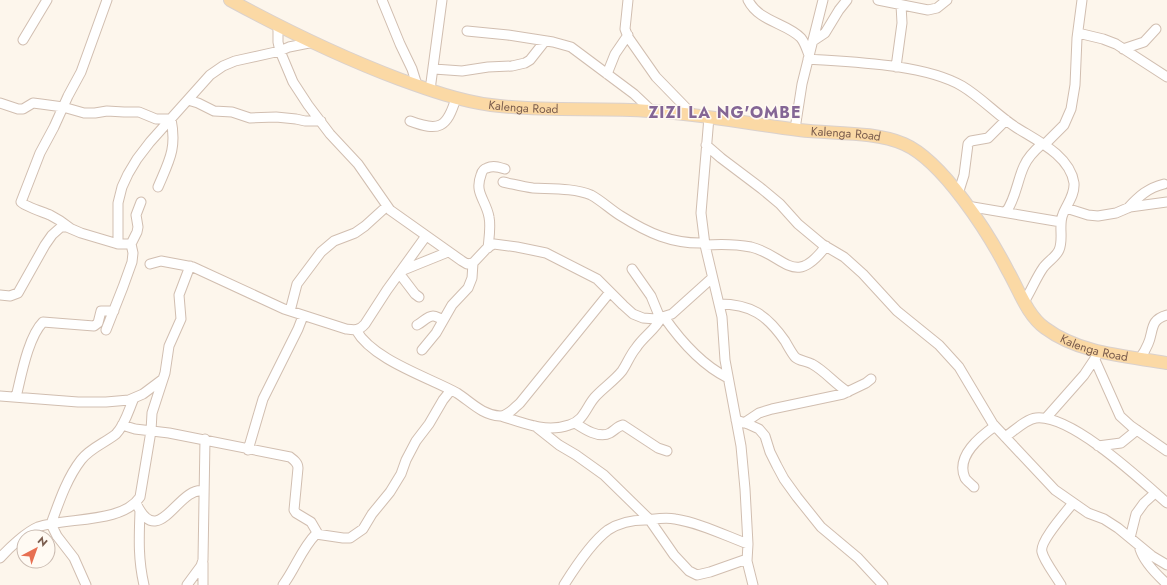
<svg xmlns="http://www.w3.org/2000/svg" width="1167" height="585" font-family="Jost,sans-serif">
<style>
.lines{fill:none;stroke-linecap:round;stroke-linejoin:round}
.minor-casing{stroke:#d1beb0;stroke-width:11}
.major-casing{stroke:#dad1cd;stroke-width:14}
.minor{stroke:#fff;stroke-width:9}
.major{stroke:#fbd9a5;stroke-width:12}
.labels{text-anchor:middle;stroke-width:3;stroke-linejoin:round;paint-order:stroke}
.street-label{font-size:12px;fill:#7a5c4d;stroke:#fffaf3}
.district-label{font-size:16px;font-weight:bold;letter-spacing:1px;fill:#846695;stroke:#fffaf3}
</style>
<rect width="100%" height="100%" fill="#fdf6ec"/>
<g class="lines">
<!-- minor casing -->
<g class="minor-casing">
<path id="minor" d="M382,0l18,44 12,25 5,16
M628,0l-3,29 3,8 28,40 37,38
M748,0c11,22 39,23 53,38 4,5 6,12 8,17
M878,0l50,10 9,-2 10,-8
M278,26v16l2,9 13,31 15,23 22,29 28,30 32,46 72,51 5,3 6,-1 15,-16 6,-3 23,3 29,6 51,26 26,26 10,9 10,4 13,1 16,-5 40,-36
M467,31l41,4 45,7 18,5 63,47 18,17
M1078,33l25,6 13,5 51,33
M23,40l24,-40
M813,41l12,-8 14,-23 8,-10
M1123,49l21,-7 12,-13
M808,59c44,3 116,5 154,27 20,12 36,30 55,42 21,13 53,28 57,55 1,12 -7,21 -11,31 -5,11 1,25 -4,36 -3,7 -11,11 -16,18 -7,10 -12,23 -19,34
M896,67l6,-44 -1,-18
M434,69l28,2 26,-4 24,-1 13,-3 5,-3 15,-19
M607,74l8,-20 13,-19
M430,90l12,-90
M188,100l10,3 16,8 18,1 18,6 26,-1 20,2 9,2h16
M0,103l18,6h5l10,-6 8,1 22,3 21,6h11l12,-2 17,1h15l17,7h15c6,30 -2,42 -13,68
M709,117l-8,96 4,32 17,72 3,43 16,86 4,43 3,55 -1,17 6,24
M410,121c29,11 37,7 46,-23
M795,129l7,-45 21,-84
M706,145l15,13 41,31 18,15 18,20 24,20 22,13 19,17 34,37 42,34 20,22 34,57 62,66 33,23 16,6 14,9 34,28 15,9
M1044,145l20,-20 7,-16 4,-24 2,-47 5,-38
M503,182c10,2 20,5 30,6 17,1 42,0 58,7 11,6 20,15 30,21 27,17 51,28 83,27
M958,194l6,-19 4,-31 3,-3 17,-3 18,-18
M967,206l94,16
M1066,208l22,7 10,1 18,-3 14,-6 37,-5
M1128,208c11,-12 20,-20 36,-24
M1006,212c10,-14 11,-31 18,-46 4,-9 11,-16 18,-22
M70,228c-6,-5 -12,-9 -20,-13 -7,-3 -26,-9 -29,-13l19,-49 14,-26 14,-31 13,-24 26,-72
M118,244v-41l4,-16 6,-13 9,-15 13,-17 60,-67 13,-9 12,-5 45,-10 9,-4 25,-5
M705,245c15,-1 31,-1 46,2 34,8 43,42 75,-1
M488,248c1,-10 3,-21 1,-31 -3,-17 -15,-24 -8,-42 1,-4 2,-6 6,-7 6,-3 12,-1 18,1
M150,264l11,-3 32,6 91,42 62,20c8,1 13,2 19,-5l22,-34 39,-54
M632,269l19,27 9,22
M401,271l47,-19
M399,273l16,21 4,3
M0,295l10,1 8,-3 27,-48 7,-10 9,-8h6l14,6 37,11h13l6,-12 1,-5 -2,-12 5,-13
M719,304c32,0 48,11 66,37 3,5 6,11 10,16 4,4 12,4 17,7 13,7 23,20 36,28
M290,311l7,-27 24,-32 13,-11 21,-8 10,-7 22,-20
M664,317c16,23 38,48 64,61
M417,325c5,-2 10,-9 16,-9 4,0 6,3 10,3
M106,330l17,-43 9,-25 1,-9 -2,-9
M356,330c17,30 72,47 101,63 14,9 25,22 43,23 8,0 14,-8 20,-13l90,-111
M422,350l14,-17 16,-28 16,-17 4,-10 1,-15
M1140,358c3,-4 6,-9 8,-14 6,-13 1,-24 19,-29
M1095,360l25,56 11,10 36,25
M0,396l78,6h28l23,-2 14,-6 20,-15
M16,397c5,-20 12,-60 27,-75l51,4 4,-3 3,-12h13
M501,416c22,7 45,17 68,9 15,-4 17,-18 26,-28 8,-9 19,-16 27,-26 5,-7 8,-16 14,-23 7,-11 20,-19 25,-30
M1046,418l38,-43 12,-18
M736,420l12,4 11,5 6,7 5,16 7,14 7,13 13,18 24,30 37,31 25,27
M575,423c9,6 24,16 35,10 5,-3 8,-7 13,-8l35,23 9,3
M744,423l15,-10 13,-4 71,-15 23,-11 5,-4
M122,425l13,4 34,4 121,24c4,3 8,6 8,11l-4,42 2,3 15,9 7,12
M535,426l24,19 17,10 28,20 45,44 25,36 15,16 8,4 13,-3 37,-13
M1005,437c9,-6 21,-18 31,-19 35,-4 105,62 131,85
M1098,446l23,-3 16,-13
M248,450l15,-51 35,-70 5,-13
M974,487c-3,-3 -7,-6 -9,-9 -10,-22 16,-42 30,-52
M136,503c23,49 42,-18 68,-12
M140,511c-1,27 -2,48 4,74
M1130,538l6,-24 8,-11 11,-10
M1140,549c4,13 17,26 27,35
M0,558c9,-10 26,-26 38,-31 28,-10 84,-3 102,-30l11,-66 1,-18 13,-40 4,-27 12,-27 -2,-24 11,-29
M86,585l-12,-27 -17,-22 -6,-12c8,-22 16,-46 30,-64 9,-12 24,-17 35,-26 9,-9 13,-25 18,-36
M187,585l14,-19 2,-6 2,-121
M203,585v-22
M283,585c12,-16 19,-37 33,-51l27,4h7l13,-9 9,-15 18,-22 11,-18 5,-14 10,-19 13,-17 14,-24 8,-10
M564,585c10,-16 29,-44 44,-55 11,-7 24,-10 37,-10 11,-1 20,-3 30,-1 25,4 49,16 73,25
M1061,585c-5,-9 -17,-24 -19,-33 -3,-10 24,-40 31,-49"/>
</g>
<!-- major casing -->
<g class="major-casing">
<g id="major">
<path id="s1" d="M230,0c55,30 111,57 169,79 30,11 61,22 92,26 53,7 107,2 160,6 50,3 99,13 148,19 33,4 75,1 105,14 39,17 85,90 104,127 11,19 19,44 37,57 35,26 81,28 122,35"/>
</g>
</g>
<!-- minor -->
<use href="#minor" class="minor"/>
<!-- major -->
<use href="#major" class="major"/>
</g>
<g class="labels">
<!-- street labels -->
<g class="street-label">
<text dy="4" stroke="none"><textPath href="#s1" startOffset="315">Kalenga Road</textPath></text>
<text dy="4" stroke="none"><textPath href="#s1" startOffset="639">Kalenga Road</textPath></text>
<text dy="4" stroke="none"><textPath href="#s1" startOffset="987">Kalenga Road</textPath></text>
</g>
<!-- district labels -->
<g class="district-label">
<text x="725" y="118">ZIZI LA NG'OMBE</text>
</g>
</g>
<!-- north arrow -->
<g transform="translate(36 549) rotate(41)"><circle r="19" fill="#fffaf3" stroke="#cabbb1"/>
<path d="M0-3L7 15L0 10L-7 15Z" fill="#e76f51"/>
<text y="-6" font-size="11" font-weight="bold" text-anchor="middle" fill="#7a5c4d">N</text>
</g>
</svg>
